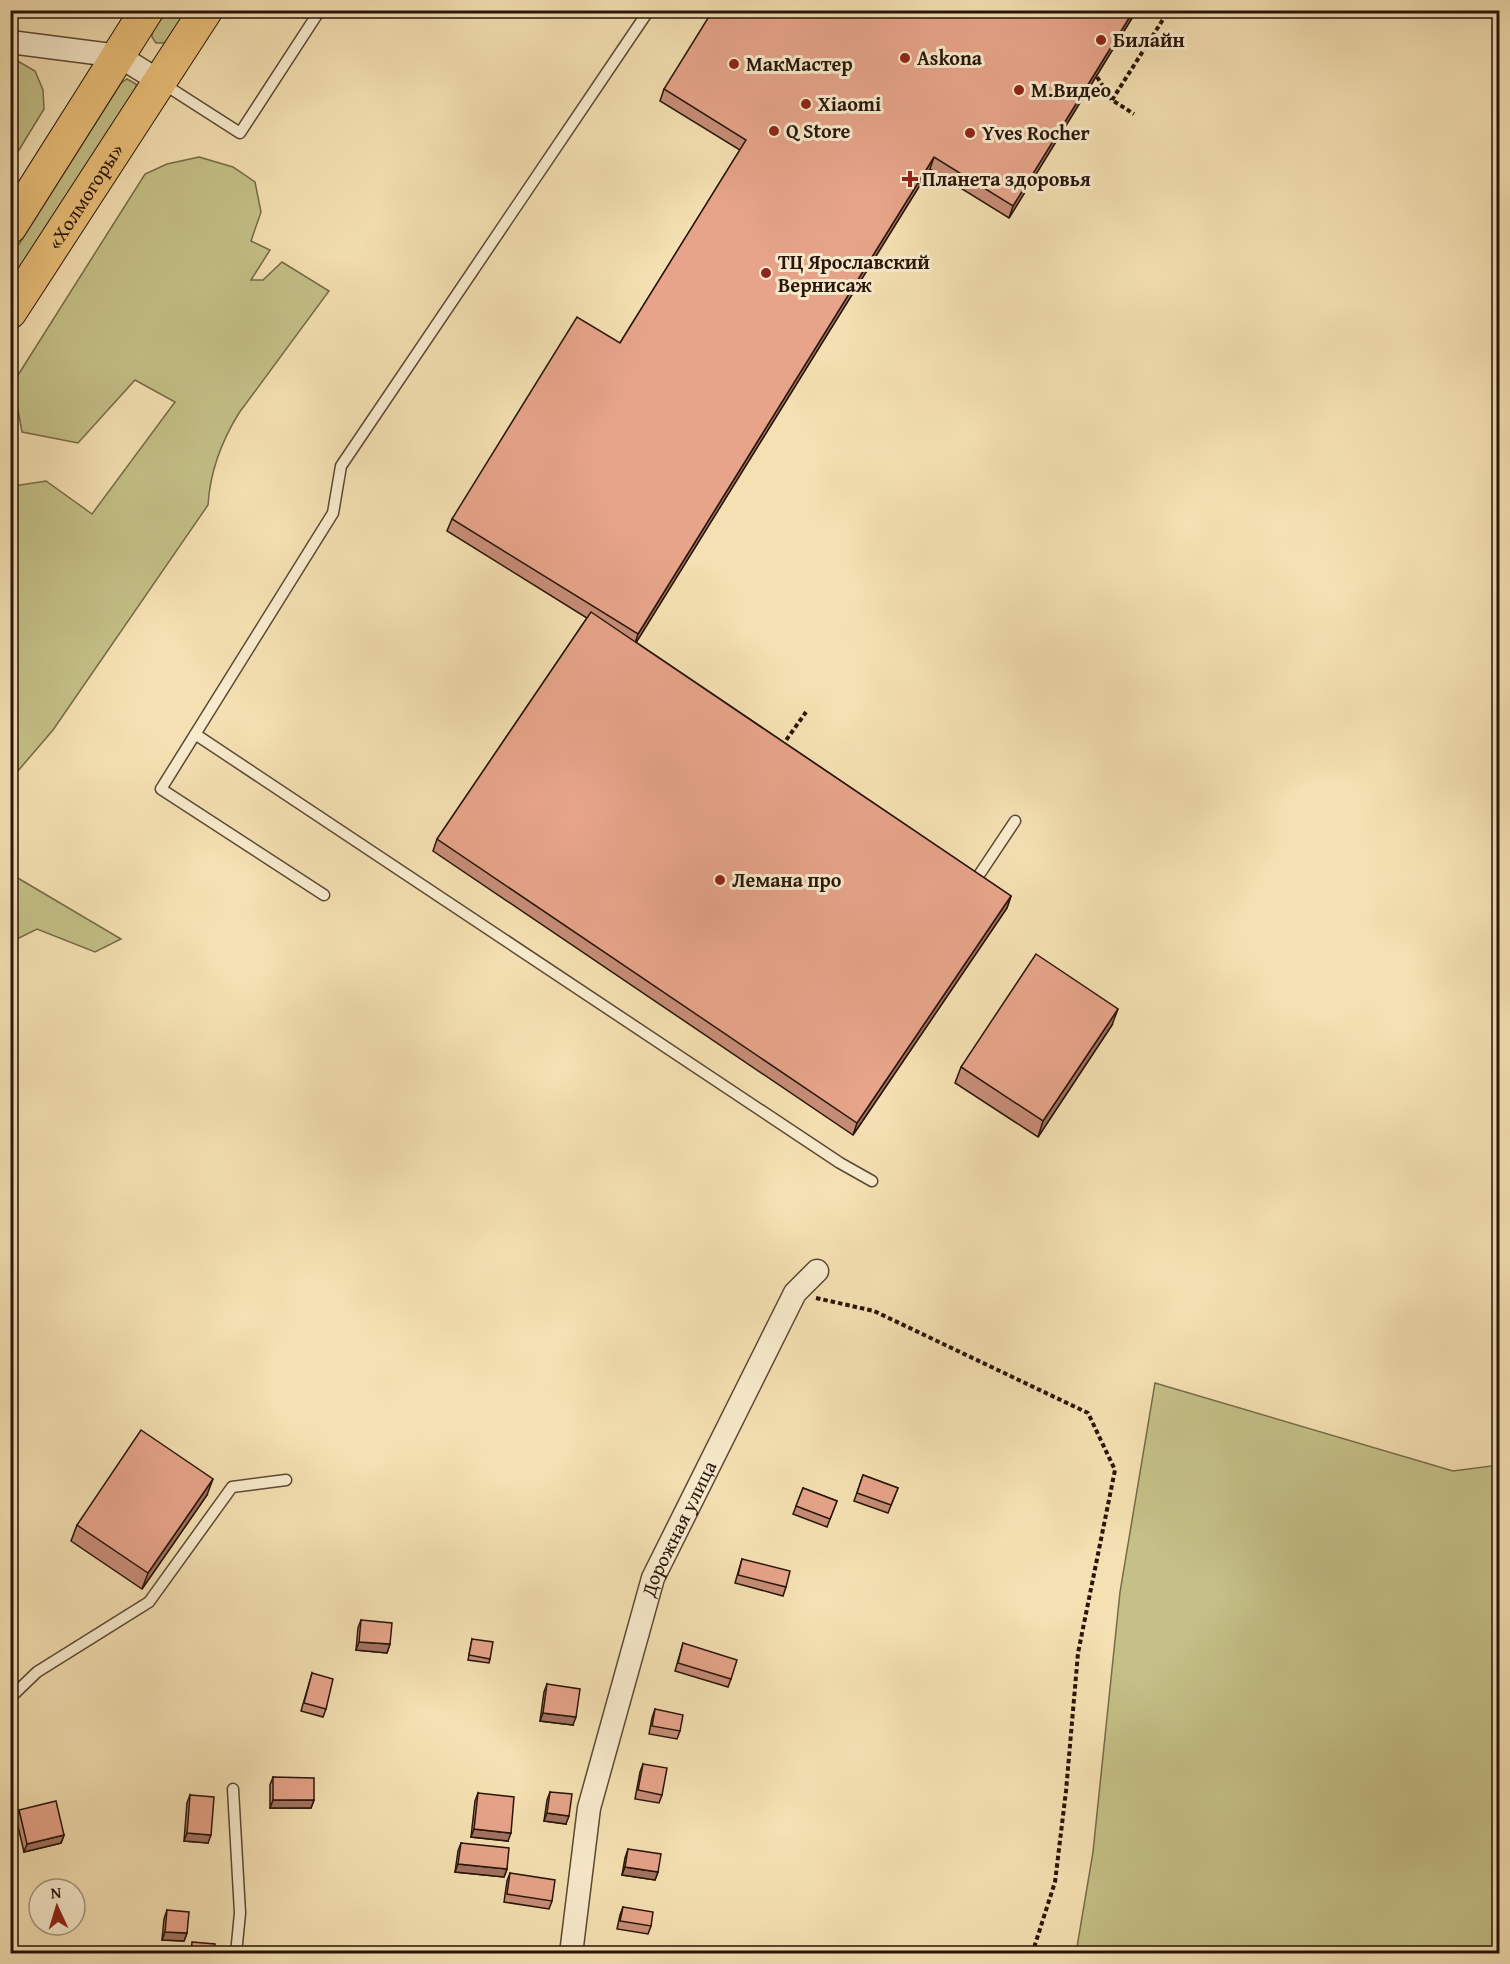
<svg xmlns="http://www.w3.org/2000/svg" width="1510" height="1964" font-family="'Gentium Book Plus',serif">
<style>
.green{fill:#c4c087;stroke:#766a48;stroke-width:1.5}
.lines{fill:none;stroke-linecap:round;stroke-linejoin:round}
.service-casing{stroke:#5b4834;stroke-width:13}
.minor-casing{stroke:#5b4834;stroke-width:25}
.trunk-casing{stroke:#28150a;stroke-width:35}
.path{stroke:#28150a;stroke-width:4;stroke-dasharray:4.5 3;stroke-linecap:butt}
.service{stroke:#f8ebcd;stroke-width:10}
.minor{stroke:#f8ebcd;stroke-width:22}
.trunk{stroke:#eac079;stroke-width:33}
.wall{fill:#c78d77;stroke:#28150a;stroke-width:1.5}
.shaded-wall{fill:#a27361;stroke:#28150a;stroke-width:1.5}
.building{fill:#e7a48a;stroke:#28150a;stroke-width:1.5}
.poi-dot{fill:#8f2418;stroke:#f8ebcd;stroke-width:2}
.labels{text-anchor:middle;stroke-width:6;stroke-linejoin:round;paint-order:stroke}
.poi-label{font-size:20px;font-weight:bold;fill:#28150a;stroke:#f8ebcd;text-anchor:start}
.street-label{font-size:20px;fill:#28150a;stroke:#f8ebcd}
</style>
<rect width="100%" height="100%" fill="#f4e0b2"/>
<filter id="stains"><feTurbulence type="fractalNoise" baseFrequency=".00333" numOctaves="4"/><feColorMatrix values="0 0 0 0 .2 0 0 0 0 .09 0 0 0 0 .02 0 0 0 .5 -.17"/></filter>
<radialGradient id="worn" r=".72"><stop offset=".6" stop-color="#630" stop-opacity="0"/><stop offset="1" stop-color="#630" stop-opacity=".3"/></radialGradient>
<!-- green -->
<path class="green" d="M166,11h21l-19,29 -4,3h-8l-4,-6v-6z
M11,59l5,1 19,11 8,19 1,19 -33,54z
M127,79l9,5v5l-125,200v-32l110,-174z
M199,157l34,10 22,15 6,30 -10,29 19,9 -19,30h12l19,-18 47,29 -90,122c-18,29 -29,59 -31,92l-155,225 -42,49v-288l3,-5 32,-5 46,33 83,-112 -40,-22 -57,63 -56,-11 -9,-49 132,-209 22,-10z
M11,874l110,65 -26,13 -58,-23 -26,13z
M1155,1383l298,88 46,-6v488h-423l17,-101 27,-260z"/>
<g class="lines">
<!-- service casing -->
<g class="service-casing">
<path id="service" d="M162,83l78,50 80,-123
M195,734l645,429 32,18
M979,875l36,-54
M324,895l-163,-106 172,-276 8,-47 308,-456
M10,1698l27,-26 112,-70 83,-115 54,-7
M233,1789l7,124 -4,41"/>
</g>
<!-- minor casing -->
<g class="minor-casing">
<g id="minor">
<path d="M10,42l109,14 40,25"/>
<path id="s1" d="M571,1954l18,-146 64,-230 142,-285 22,-22"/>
</g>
</g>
<!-- trunk casing -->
<g class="trunk-casing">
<g id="trunk">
<path d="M10,227l137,-217"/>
<path id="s2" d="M10,312l196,-302"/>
</g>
</g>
<!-- path -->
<path class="path" d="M1097,77l15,23 22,14
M1112,100l57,-90
M782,746l24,-34
M816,1298l58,13 214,102 27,57 -37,183 -12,138 -11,91 -23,72"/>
<!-- service -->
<use href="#service" class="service"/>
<!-- minor -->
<use href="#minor" class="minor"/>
<!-- trunk -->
<use href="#trunk" class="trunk"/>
</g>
<!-- wall -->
<path class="wall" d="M1137,10l-128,208 -79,-49 -294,473 375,254 -4,12 -154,227 -420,-284 4,-12 150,-221 -140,-87 5,-12 168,-176 120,-193 -80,-49 4,-12z
M1112,1025l-74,112 -83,-54 6,-16z
M863,1475l35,13 -10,25 -34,-12z
M803,1488l34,13 -10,26 -34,-13z
M207,1495l-65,94 -71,-48 6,-16z
M742,1559l44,28 -3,9 -48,-13z
M361,1620l29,24 -3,9 -31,-3 2,-22z
M472,1639l18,20 -1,4 -21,-3z
M683,1643l48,36 -3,8 -53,-16z
M312,1673l14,36 -3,8 -22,-6z
M547,1684l26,41 -33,-4 4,-29z
M655,1709l25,22 -3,8 -28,-5 3,-16z
M643,1764l19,31 -3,8 -24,-4 5,-27z
M273,1777l41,23 -3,8h-41v-23z
M550,1792l16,32 -22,-3 3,-21z
M478,1793l30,48 -37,-4 4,-36z
M190,1795l18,48 -24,-2 3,-38z
M19,1810l45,25 -3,8 -37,9 -8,-34z
M461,1843l46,26 -3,8 -49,-5 3,-21z
M628,1849l30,23 -3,8 -33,-5 3,-17z
M510,1873l42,28 -3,8 -45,-7 3,-21z
M623,1907l28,19 -3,8 -31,-5 3,-14z
M167,1910l20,23 -3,8 -22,-1 2,-21z"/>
<!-- shaded-wall -->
<path class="shaded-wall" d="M1134,10h3l-128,208 4,-12z
M934,157l-4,12 -296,477 4,-12z
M1011,896l-4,12 -154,227 4,-12z
M1118,1009l-6,16 -74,112 5,-16z
M213,1479l-6,16 -65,94 6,-16z
M359,1642l31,2 -3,9 -31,-3z
M543,1713l33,4 -3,8 -33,-4z
M273,1800h41l-3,8h-41z
M547,1813l22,3 -3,8 -22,-3z
M474,1829l37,4 -3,8 -37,-4z
M187,1833l24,2 -3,8 -24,-2z
M64,1835l-3,8 -37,9 3,-8z
M458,1864l49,5 -3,8 -49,-5z
M625,1867l33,5 -3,8 -33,-5z
M165,1932l22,1 -3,8 -22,-1z"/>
<!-- building -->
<path class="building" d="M713,10h421l-121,196 -79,-49 -296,477 -186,-115 125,-202 43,26 126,-203 -82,-51z
M591,612l420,284 -154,227 -420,-284z
M1036,954l82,55 -75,112 -82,-54z
M141,1430l72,49 -65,94 -71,-48z
M863,1475l35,13 -7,17 -34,-12z
M803,1488l34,13 -7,18 -34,-13z
M742,1559l48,12 -4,16 -48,-12z
M361,1620l31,3 -2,21 -31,-2z
M472,1639l21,3 -3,17 -21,-4z
M683,1643l54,17 -6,19 -53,-16z
M312,1673l21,6 -7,30 -22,-6z
M547,1684l33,5 -4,28 -33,-4z
M655,1709l28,6 -3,16 -28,-5z
M643,1764l24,4 -5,27 -24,-5z
M273,1777l41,1v22h-41z
M550,1792l22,2 -3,22 -22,-3z
M478,1793l36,4 -3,36 -37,-4z
M190,1795l24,2 -3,38 -24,-2z
M56,1801l8,34 -37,9 -8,-34z
M461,1843l48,5 -2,21 -49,-5z
M628,1849l33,5 -3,18 -33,-5z
M510,1873l45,7 -3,21 -45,-7z
M623,1907l30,5 -2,14 -31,-5z
M167,1910l22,2 -2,21 -22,-1z
M192,1942l23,2 -1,9h-23z"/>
<!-- markers -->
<g class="poi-dot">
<circle cx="1101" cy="40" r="6"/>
<circle cx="905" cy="58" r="6"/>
<circle cx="734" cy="64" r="6"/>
<circle cx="1019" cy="90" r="6"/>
<circle cx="806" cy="104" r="6"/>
<circle cx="774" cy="131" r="6"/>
<circle cx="970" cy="133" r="6"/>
<path d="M907 170h6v6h6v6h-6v6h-6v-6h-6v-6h6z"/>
<circle cx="766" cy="273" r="6"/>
<circle cx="720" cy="880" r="6"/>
</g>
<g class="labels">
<!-- poi labels -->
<g class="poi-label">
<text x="1113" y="47">Билайн</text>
<text x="917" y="65">Askona</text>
<text x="746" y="71">МакМастер</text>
<text x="1031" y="97">М.Видео</text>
<text x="818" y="111">Xiaomi</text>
<text x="786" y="138">Q Store</text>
<text x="982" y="140">Yves Rocher</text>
<text x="922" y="186">Планета здоровья</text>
<text x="778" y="269">ТЦ Ярославский<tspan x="778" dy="23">Вернисаж</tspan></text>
<text x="732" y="887">Лемана про</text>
</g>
<!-- street labels -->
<g class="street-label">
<text dy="7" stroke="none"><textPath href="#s2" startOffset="138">«Холмогоры»</textPath></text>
<text dy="7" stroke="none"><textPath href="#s1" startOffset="441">Дорожная улица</textPath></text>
</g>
</g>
<!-- margin -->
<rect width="1510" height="1964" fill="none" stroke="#f4e0b2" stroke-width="36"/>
<rect x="12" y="12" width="1486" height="1940" fill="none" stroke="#28150a" stroke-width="3"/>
<rect x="18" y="18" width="1474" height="1928" fill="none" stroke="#28150a" stroke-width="1.5"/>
<!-- north arrow -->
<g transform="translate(57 1907) rotate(356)"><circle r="28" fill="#f8ebcd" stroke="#a5957f" stroke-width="1.5"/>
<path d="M0-4.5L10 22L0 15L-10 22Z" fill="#8f2418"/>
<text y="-9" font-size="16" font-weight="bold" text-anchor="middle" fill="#28150a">N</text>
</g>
<rect width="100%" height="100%" filter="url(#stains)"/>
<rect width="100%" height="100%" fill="url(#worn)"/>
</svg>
